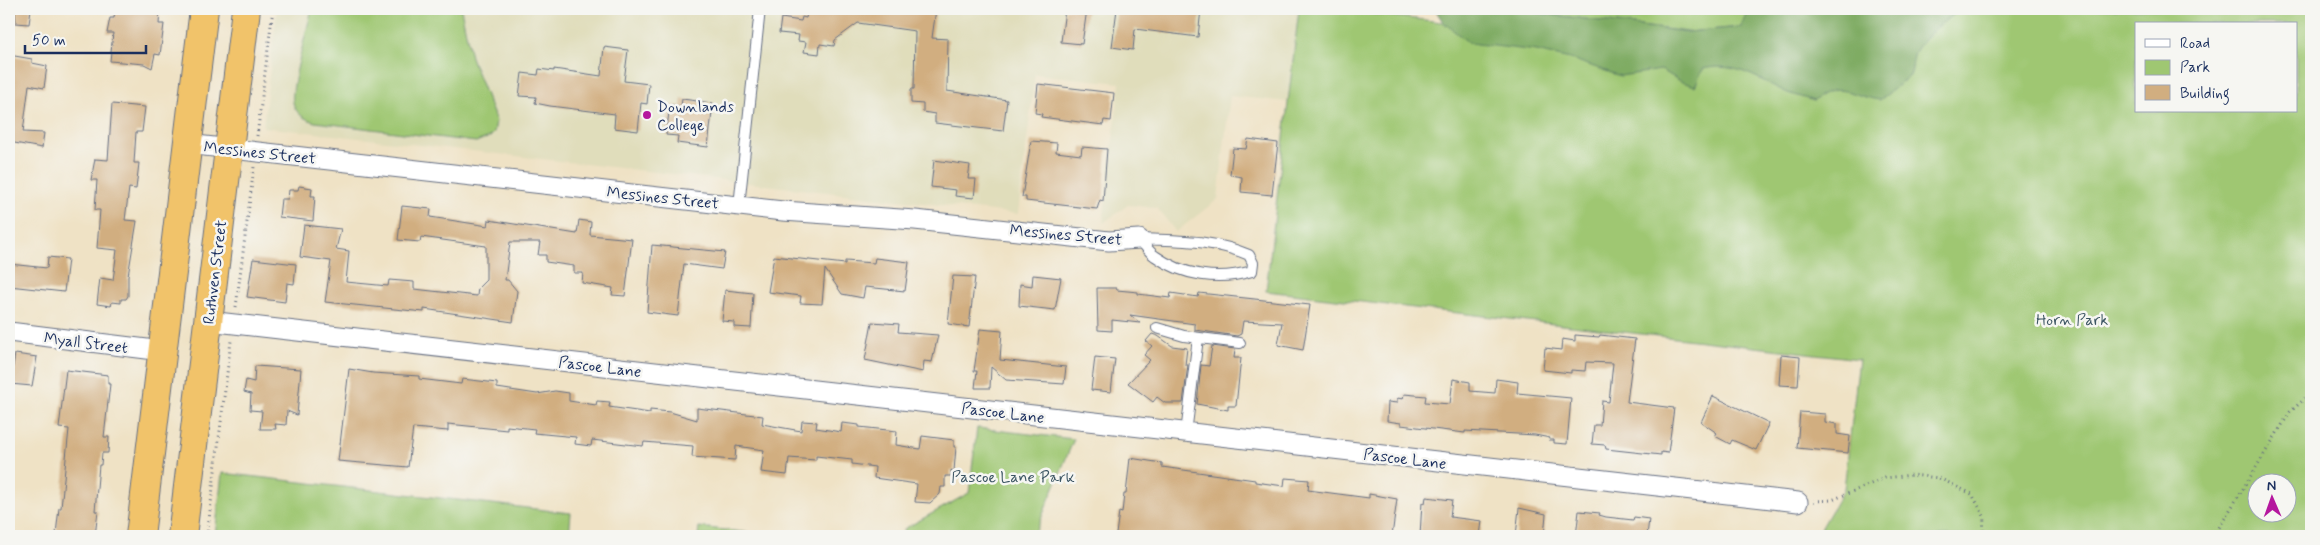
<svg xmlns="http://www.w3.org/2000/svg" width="2320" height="545" font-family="Mynerve,sans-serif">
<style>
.built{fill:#e0ddbb}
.green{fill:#9fc772;stroke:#5d7b68;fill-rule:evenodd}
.forest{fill:#7fac64;stroke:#4d6e61}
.building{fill:#d1ae80}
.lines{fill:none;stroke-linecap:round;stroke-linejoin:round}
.lane-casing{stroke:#656e82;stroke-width:12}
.street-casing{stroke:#656e82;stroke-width:21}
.highway-casing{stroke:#656e82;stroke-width:30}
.path{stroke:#656e82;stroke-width:3;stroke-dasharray:1 4;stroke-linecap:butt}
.lane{stroke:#fff;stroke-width:10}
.street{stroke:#fff;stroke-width:19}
.highway{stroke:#f1c36a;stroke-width:28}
.poi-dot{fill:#b5179e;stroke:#f6f6f2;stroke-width:2}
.labels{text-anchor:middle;stroke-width:5;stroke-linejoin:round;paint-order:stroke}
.poi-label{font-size:16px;fill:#1b2f5e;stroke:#f6f6f2;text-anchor:start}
.street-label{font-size:16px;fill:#1b2f5e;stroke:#f6f6f2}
.park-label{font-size:16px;fill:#3c5563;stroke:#f6f6f2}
</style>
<rect width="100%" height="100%" fill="#f6f6f2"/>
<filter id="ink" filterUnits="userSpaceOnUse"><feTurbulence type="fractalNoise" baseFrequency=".02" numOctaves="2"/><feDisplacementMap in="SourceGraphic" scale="10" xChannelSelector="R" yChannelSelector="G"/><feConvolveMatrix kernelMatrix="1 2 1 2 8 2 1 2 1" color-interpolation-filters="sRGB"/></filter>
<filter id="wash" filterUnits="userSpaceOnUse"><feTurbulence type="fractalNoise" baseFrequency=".0096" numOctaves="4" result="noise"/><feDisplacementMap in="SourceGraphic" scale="20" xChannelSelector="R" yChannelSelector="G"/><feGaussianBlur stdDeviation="1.12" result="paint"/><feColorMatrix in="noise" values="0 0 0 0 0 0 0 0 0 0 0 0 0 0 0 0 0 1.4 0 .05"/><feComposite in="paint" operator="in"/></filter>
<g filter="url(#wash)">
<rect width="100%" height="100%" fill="#efe2c5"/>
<!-- built -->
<path class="built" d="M277,9h1022l-11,93 -58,-6 -12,103 -42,33 -19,-24 -29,-3 -25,18 17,-140 -85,-9 -17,140 -755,-87z"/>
<!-- green -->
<path class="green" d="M312,9h149l10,48 25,64 -2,12 -4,4 -14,5 -161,-20c-11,-3 -20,-9 -22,-20 -3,-14 15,-76 19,-93z
M1299,9h30l425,49 20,-49h537v527h-494l27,-47 15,-130 -593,-68zM2136,24h160v87h-160zM2258,482h30v30h-30z
M1506,9h242l-7,18 -53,5z
M977,428l97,11 -40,97h-131l1,-7 65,-36z
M222,473l349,40 -2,23h-354z
M699,527l79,9h-80z"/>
<!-- forest -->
<path class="forest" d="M1435,9h71l181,23 54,-5 7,-18h216c-15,7 -46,31 -50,47 -2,7 -1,13 -4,20l-30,24c-27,-3 -42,-21 -66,1 -9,-3 -18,-5 -26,-8 -29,-13 -52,-32 -85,-24l-8,17 -13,-4 -21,-12 -41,6 -46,-16 -37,-9 -68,-8 -26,-21z"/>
<g id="blocks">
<!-- building -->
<path class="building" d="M15,9h16l-2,15 -13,-1z
M115,9h45l-1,15h5l-4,31 -5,-1 -3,14 -8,-4 -34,-3 3,-28h-6l3,-15h4z
M808,9h128l-4,29 16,1 -1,52 60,9 -4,31 -68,-8v-9l-12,-2v-8l-12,-1v-14h3l1,-58 -57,-8 -23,17 -1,6 -14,-2 -1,10 -15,-2 2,-10 -8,-1 1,-6 -20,-2 2,-15 20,3 1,-4 4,1z
M1065,9h22l-5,35 -21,-2z
M1117,9h84l-3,28 -63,-8 -2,21 -21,-3z
M604,47l24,3 -4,31 25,3 -2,20 -6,-1 -3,28 -24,-3 1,-14 -65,-8 -15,-3 1,-6 -17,-1 3,-23 16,2 1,-6 15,2v-2l47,7z
M9,55l23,4v4l15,3 -3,22 -15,-3 -6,47 21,1 -2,15 -33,-6z
M1038,84l76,9 -3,28 -7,-1 -1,5 -62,-8 1,-3 -7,-1z
M682,99l31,4 -5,44 -31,-4 1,-7 -12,-1 4,-30 11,1z
M112,104l33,3 -3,25h-6l-2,31h5l-3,26 -7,-1 -4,32 12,1 -9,55v20l-2,3h-5v4l-9,-1 -1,4 -14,-2 3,-26 13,2 4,-30 -20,-2 3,-38h-5l2,-30h-6l4,-21 13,1z
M1248,139l30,4 -6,52 -31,-3 1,-15 -12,-2 3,-27 13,1z
M1031,141l26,2 -1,9 25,3 1,-8 25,2 -4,52 -3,-1 -3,9 -71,-8v-4h-4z
M934,160l36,5 -2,14h8l-2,19 -19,-2 1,-6 -25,-3z
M299,186l13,2 -1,8h4l-2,25 -34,-4 2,-18h7l1,-9h9z
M402,206l29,3 -1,8 58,9 1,-6 88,14 2,-14 12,2 -1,13 42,4 -7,57 -13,-1 1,-7 -31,-5 1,-10h-9v-7l-28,-4v-7h-8l2,-13h-30l-5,38h3l9,11 -4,31 -89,-13v3l-99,-10 6,-41 -31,-4 4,-32 37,4 -5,20 13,2 -3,31 42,4 1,-6 25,2v7l63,7 1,-8 8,-8v-34l-65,-9 -1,5 -22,-2z
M652,245l73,7 -3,17 -38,-5 -6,52 -31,-4z
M774,256l71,8v-3l29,2 1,-5 34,4 -4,29 -40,-4 -2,11 -21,-4 -17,-25 -3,35 -22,-1 1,-7 -33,-4z
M48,257l20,2 -4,33 -55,-6v-22l38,4z
M253,259l43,5 -2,20 -7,-1 -2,19 -38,-5z
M1033,275l28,3 -6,32 -36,-4 1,-22 12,2z
M953,276l22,1 -6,50 -21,-3z
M1097,288h19l1,2 21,2v2l32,4 1,-5 27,4 1,-4 111,12 -7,45 -25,-5 4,-22 -39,-2 -2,13 -4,2 -42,-6v-6l-65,-9 10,8 -28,-3v11l-14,-1z
M725,290l28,3 -2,35 -17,-1v-5l-12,-1z
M872,322l27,2 -1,8 40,3 -6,27 -8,-1 -1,11 -58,-12z
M980,329l22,2 -2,29 66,7 -2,17 -58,-4 -15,-13 -1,21h-15l2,-17h-3z
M1152,334l6,2 14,10 15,2 -2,17h3l-5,38h-18l-8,-6 -4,5 -25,-19 22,-23 -6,-5 8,-9 -6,-5z
M1575,335l24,2 1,-2 35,4 -8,63 47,6 -6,45 -7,-1v3l-55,-6 -1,-4 -13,-1 2,-19h6l2,-24 7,1 4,-39 -27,-1 -1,9 -14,-1v3l-28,-3 2,-22 16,2 1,-11 13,2z
M1212,346l23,3 -1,9h7l-5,48h-8v4l-31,-6 4,-39 8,1z
M15,354l22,3 -5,29 -22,-2z
M1781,355l19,2 -2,29 -19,-1z
M1095,357l20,2 -4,33 -20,-2z
M255,366l46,3 -4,46 -10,-4 -1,14 -11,-1 1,5h-16l2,-18 -12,-1 1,-16 -7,-2 2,-12 8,2z
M349,369l24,4 46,3v3l42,5 1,-5 35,4v5l40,6 18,-3 14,2v8l27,4 1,-4 13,1 -1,5 41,6v-3l20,2 27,8v-12l66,8 -1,8 39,7 1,-10 15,1 -1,6 25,4 1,-9 17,2v2l38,4 -1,14 24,4 2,-13 32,4v7h2l-2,24 -3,-1v6h-6v11h-4l-1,7 -10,9 -15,-1 2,-18 -43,-6 1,-11 -23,-3v-4l-36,-4v4l-27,-2 -2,17 -26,-3 3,-22 -28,-4 -1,14 -43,-3 1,-11 -49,-4 -1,4 -51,-6 -1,6 -16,-2 1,-7 -42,-4 1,-4 -28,-3v4l-59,-6v7l-35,-3 -5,39 -70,-6z
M66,370l42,5v9h2l-6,53h5l-1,16h-6l-1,12h-2l-4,46h3l-3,25 -39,-2 3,-26h2l8,-79 -10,-1z
M1453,379l17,3v9l25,2 1,-14 22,3 -1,11 54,5 -4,46 -13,-1v-3h-5l1,-2 -15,-3 -70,-4v2l-64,-8v-2l-14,-2 1,-19 9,1v-5l6,1 1,-5 22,2 -1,6 25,2z
M1713,396l56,27 -13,27 -24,-10 -2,4 -15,-8 2,-3 -16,-11z
M1800,412l25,2v8l12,2v10l13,2 -2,17 -51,-5z
M1130,458l32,5v4l93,13v2l29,4 1,-8 24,2 -1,10 61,8v-4l28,5 -5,37h-118v-2l-25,-3 -1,5 -132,-2 3,-22 3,1 2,-19h2z
M1426,497l26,3 -2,17 32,4 -2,15h-60l2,-34 3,1z
M1519,508l27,6 -2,22h-28z
M1579,511l21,2 -1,2 7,2 27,3 1,-3 15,2 -2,17h-71z"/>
</g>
</g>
<g filter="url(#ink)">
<use href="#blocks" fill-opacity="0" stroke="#656e82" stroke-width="1"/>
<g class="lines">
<!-- lane casing -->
<g class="lane-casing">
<path id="lane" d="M739,206l21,-197
M1139,239c40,2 73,0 110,16l4,8 -1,8c-33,10 -69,5 -97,-15 -6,-4 -11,-12 -16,-17z
M1157,328l27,8 56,7
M1186,433l12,-95"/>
</g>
<!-- street casing -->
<g class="street-casing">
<path id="street" d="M187,144l596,67 132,9 194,21 30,-2
M208,321l1590,181
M9,332l154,19"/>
</g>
<!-- highway casing -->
<g class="highway-casing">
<path id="highway" d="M140,536l64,-527
M182,536l64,-527"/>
</g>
<!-- path -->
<path class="path" d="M257,136l16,-127
M236,307l18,-140
M1814,501l18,-1 53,-22 27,-3 27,3 33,16 12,22 -1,20
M207,536l24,-195
M2214,536l76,-124 21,-19"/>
<!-- lane -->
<use href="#lane" class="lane"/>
<!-- street -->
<use href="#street" class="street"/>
<!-- highway -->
<use href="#highway" class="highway"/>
</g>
</g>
<!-- markers -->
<circle class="poi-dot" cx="647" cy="115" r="5"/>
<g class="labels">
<!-- poi labels -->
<g class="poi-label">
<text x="657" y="112">Downlands<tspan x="657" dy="18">College</tspan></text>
</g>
<!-- street labels -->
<g class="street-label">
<text transform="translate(260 152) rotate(6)" y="6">Messines Street</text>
<text transform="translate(663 197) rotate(6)" y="6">Messines Street</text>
<text transform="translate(1066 234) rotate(5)" y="6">Messines Street</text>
<text transform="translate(214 272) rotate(-83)" y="6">Ruthven Street</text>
<text transform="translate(86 342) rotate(7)" y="6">Myall Street</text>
<text transform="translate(600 366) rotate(7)" y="6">Pascoe Lane</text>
<text transform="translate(1003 412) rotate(7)" y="6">Pascoe Lane</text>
<text transform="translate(1405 458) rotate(7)" y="6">Pascoe Lane</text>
</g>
<!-- park labels -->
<g class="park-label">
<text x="2072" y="325">Horn Park</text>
<text x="1013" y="482">Pascoe Lane Park</text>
</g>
</g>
<!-- margin -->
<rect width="2320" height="545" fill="none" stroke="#f6f6f2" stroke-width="30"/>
<!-- legend -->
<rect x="2135" y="22" width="162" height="90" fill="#f6f6f2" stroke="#9ea6b7"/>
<rect x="2145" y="39" width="25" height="8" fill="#ffffff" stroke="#9ea6b7"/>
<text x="2180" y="48" font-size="15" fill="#1b2f5e">Road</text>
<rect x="2145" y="60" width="25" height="15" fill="#9fc772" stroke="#9ea6b7"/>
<text x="2180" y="72" font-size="15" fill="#1b2f5e">Park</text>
<rect x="2145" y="85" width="25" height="15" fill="#d1ae80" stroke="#9ea6b7"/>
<text x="2180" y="98" font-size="15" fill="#1b2f5e">Building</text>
<!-- north arrow -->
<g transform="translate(2272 498) rotate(358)"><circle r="24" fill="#f6f6f2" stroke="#9ea6b7"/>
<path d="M0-4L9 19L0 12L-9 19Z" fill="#b5179e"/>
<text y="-8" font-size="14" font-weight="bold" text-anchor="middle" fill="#1b2f5e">N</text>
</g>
<!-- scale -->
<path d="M25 45v8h121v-8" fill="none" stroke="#1b2f5e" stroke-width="2.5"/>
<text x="32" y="45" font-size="15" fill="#1b2f5e" stroke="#f6f6f2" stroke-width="4" paint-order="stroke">50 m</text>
</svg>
